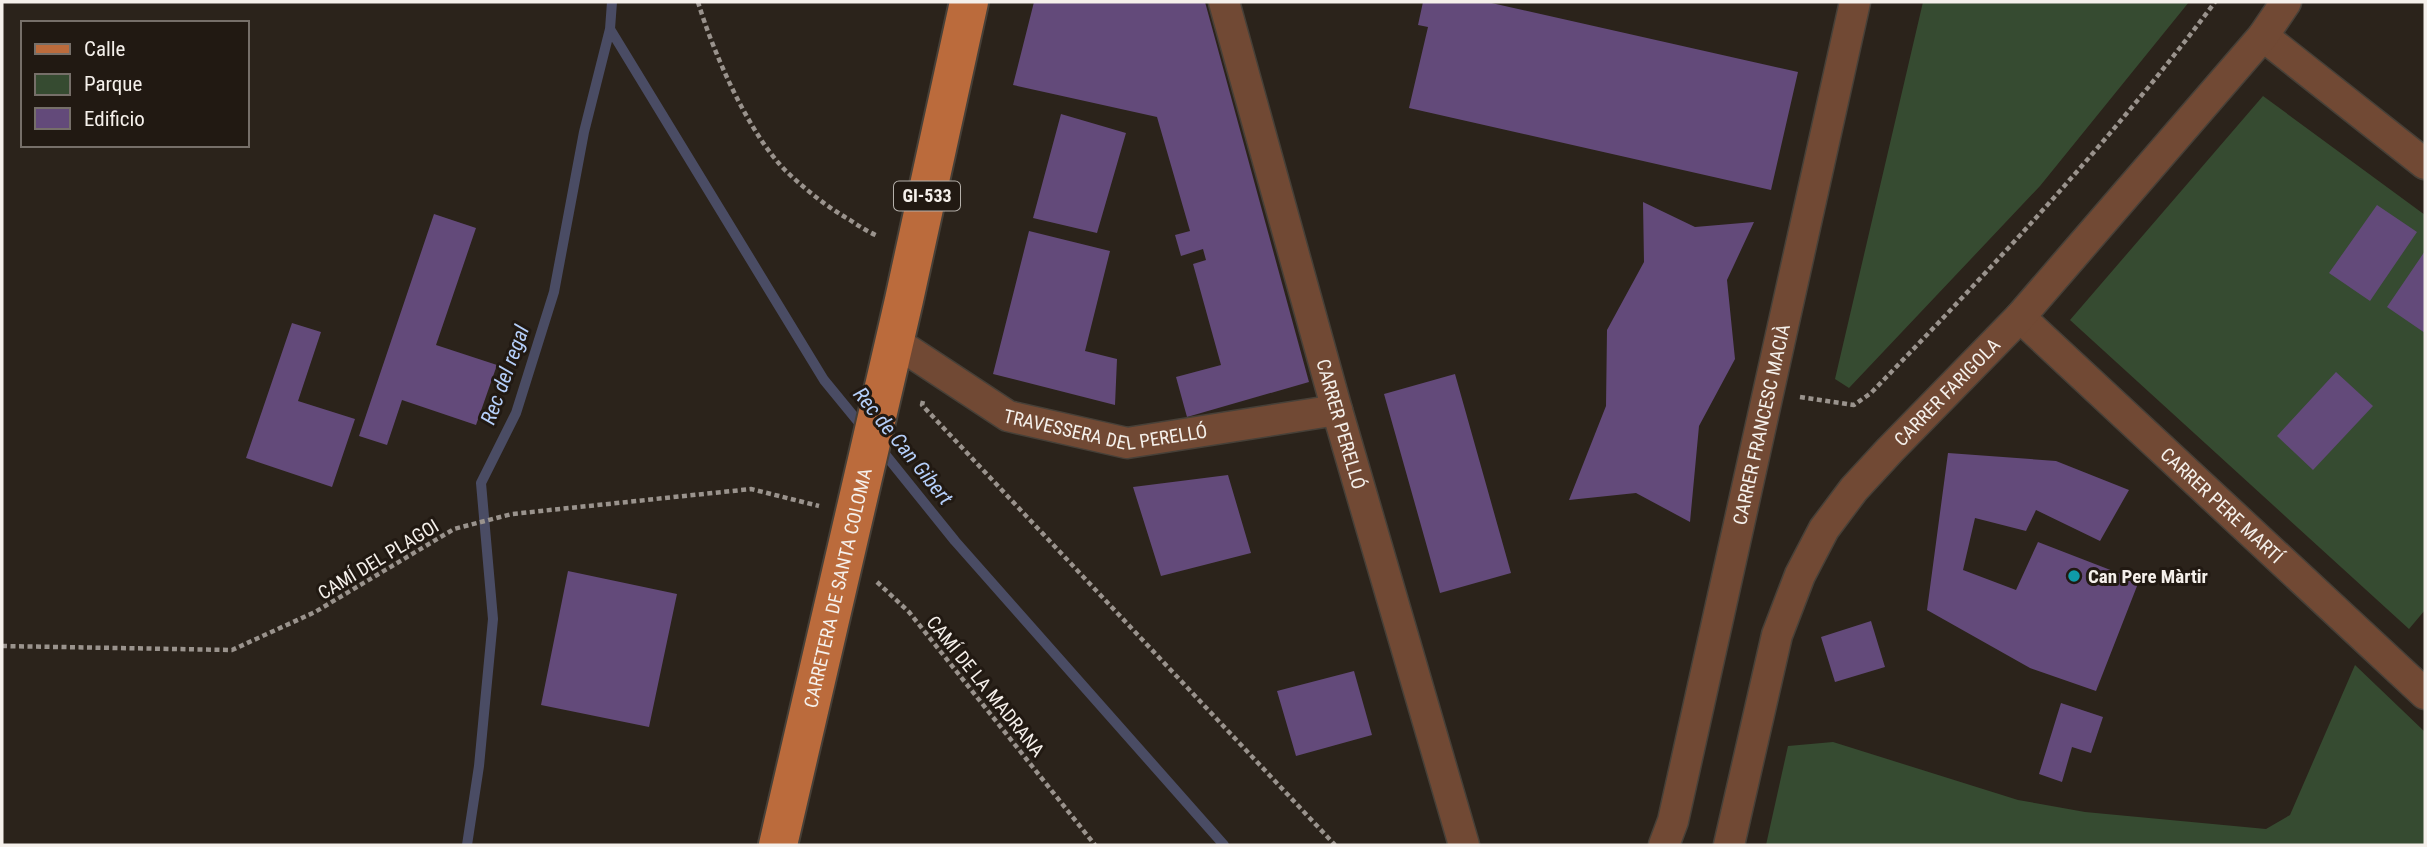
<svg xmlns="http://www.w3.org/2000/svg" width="2427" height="847" font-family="'Roboto Condensed',sans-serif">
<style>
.green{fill:#364b31}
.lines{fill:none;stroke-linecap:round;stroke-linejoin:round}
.stream{stroke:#4a4c64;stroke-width:10}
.building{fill:#634a7a}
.street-casing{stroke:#474038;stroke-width:33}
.primary-casing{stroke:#474038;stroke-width:42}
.path{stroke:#9a938d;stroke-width:4.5;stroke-dasharray:5 3.5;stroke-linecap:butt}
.street{stroke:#714934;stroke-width:30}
.primary{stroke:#bb6b3c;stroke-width:38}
.culture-dot{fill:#0f9aa8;stroke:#211912;stroke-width:2.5}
.labels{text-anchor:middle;stroke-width:6;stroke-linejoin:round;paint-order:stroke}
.shield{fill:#211912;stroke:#b5b0aa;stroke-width:2}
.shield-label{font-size:18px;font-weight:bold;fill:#f5f0eb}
.street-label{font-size:19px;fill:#f5f0eb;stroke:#211912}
.poi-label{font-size:19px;font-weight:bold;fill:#f5f0eb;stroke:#211912;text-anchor:start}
.water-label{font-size:21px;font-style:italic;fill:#b5cffa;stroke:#211912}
</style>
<rect width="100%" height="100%" fill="#2b231b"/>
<!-- green -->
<path class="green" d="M1923,2h266l-149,184 -191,202 -14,-9z
M2263,96l162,119v395l-16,19 -339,-309z
M2355,665l70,67v113h-659l22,-99 45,-4 185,58 67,12 181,17 24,-14z"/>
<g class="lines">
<!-- stream -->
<path class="stream" d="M610,29l214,351 41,50
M880,448l75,93 269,304
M467,845l12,-79 14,-147 -12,-136 35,-70 38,-121 30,-160 26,-103 2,-27"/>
</g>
<!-- building -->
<path class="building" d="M1034,2h171l104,380 -122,35 -11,-40 45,-12 -28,-101 13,-4 -3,-11 -22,7 -6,-21 15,-4 -33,-114 -144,-32z
M1423,2h64l311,70 -27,118 -362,-82 19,-81 -10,-2z
M1061,114l65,19 -29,100 -64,-15z
M1643,202l52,25 59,-5 -27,58 8,79 -36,67 -9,96 -54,-29 -67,7 37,-94 1,-76 37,-68z
M2377,205l40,27 -47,69 -41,-28z
M434,214l42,14 -40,117 61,20 -21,60 -74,-25 -15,45 -28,-9z
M1029,231l81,20 -25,100 32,8 -2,46 -122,-31z
M2425,251v82l-38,-26z
M292,323l29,9 -23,69 57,18 -23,68 -86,-29z
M2336,372l37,34 -60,64 -36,-34z
M1455,374l56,199 -71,20 -56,-199z
M1948,453l108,8 73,29 -29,51 -64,-31 -10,21 -51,-13 -12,52 53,20 22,-48 101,39 -43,110 -66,-23 -103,-58z
M1228,475l23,78 -90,23 -28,-89z
M568,571l109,23 -28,133 -108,-22z
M1871,621l14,46 -50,15 -14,-45z
M1354,671l18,64 -76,21 -19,-65z
M2061,703l42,14 -12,36 -19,-6 -10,35 -23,-8z"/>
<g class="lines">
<!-- street casing -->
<g class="street-casing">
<g id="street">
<path id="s1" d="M1224,2l113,408 127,435"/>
<path d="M2263,36l162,128"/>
<path id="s2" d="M2020,317l405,377"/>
<path id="s3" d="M894,341l114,75 119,27 210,-33"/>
<path id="s4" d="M1664,845l9,-24 182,-819"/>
<path id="s5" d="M1729,845l48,-210 23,-60 24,-46 30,-40 36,-39 130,-133 243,-281 23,-34"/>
</g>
</g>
<!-- primary casing -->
<g class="primary-casing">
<g id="primary">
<path id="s6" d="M778,845l126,-545 65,-298"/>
</g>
</g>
<!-- path -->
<path class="path" d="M698,2c15,50 51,133 89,170 19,18 40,35 63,48 9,6 18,12 28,16
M1800,397l54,8 17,-12c121,-125 240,-252 344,-391
M923,401l-1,4 413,440
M877,582l32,30 186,233
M2,646l230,4 83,-38 139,-83 58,-15 239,-25 68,17"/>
<!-- street -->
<use href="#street" class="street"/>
<!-- primary -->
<use href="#primary" class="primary"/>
</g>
<!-- markers -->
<circle class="culture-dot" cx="2074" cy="576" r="7"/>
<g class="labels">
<!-- shield labels -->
<rect class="shield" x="894" y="181.5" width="66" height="29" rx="5"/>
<g class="shield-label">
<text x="927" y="202">GI-533</text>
</g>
<!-- street labels -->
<g class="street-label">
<text dy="7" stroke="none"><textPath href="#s5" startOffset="516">CARRER FARIGOLA</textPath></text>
<text dy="7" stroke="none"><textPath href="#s3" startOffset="236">TRAVESSERA DEL PERELLÓ</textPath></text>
<text dy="7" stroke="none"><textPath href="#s1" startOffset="438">CARRER PERELLÓ</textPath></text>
<text dy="7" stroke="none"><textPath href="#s4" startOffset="432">CARRER FRANCESC MACIÀ</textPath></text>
<text dy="7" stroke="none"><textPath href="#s2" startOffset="276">CARRER PERE MARTÍ</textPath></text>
<text transform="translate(378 559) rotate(-31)" y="7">CAMÍ DEL PLAGOI</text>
<text dy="7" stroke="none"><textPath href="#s6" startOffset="264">CARRETERA DE SANTA COLOMA</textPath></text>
<text transform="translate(986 686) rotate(51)" y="7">CAMÍ DE LA MADRANA</text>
</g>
<!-- poi labels -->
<g class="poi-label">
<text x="2088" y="583">Can Pere Màrtir</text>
</g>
<!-- water labels -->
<g class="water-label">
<text transform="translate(505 375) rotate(-70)" y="7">Rec del regal</text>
<text transform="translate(903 446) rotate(51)" y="7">Rec de Can Gibert</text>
</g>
</g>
<!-- border -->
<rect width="2427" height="847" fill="none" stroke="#f5f0eb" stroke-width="7"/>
<!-- legend -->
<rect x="21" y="21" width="228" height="126" fill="#211912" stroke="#766f69" stroke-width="2"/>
<rect x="35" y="44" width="35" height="10" fill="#bb6b3c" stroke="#766f69" stroke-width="2"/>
<text x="84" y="56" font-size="21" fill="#f5f0eb">Calle</text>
<rect x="35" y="74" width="35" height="21" fill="#364b31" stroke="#766f69" stroke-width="2"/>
<text x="84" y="91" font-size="21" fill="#f5f0eb">Parque</text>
<rect x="35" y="108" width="35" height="21" fill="#634a7a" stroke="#766f69" stroke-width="2"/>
<text x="84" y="126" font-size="21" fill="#f5f0eb">Edificio</text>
</svg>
